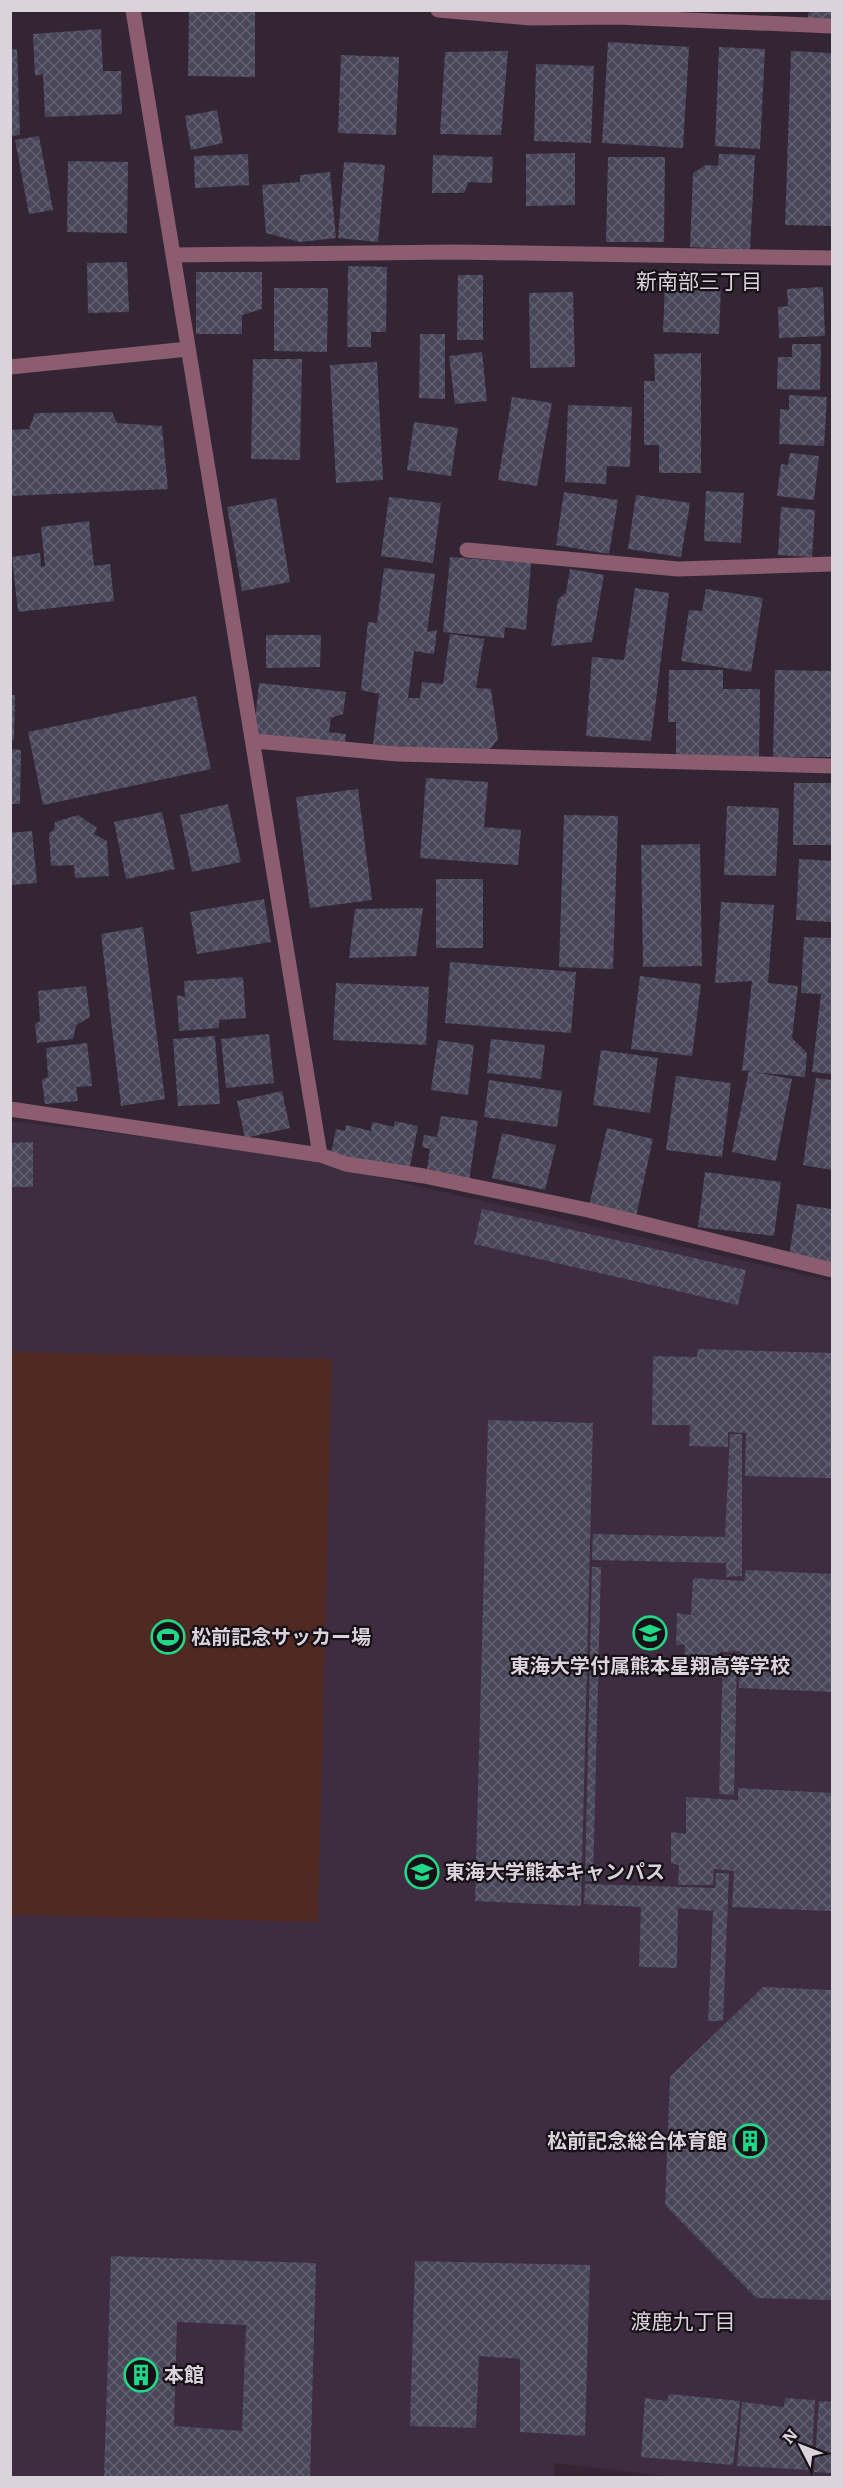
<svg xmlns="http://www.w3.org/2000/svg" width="843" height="2488" font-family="Literata,'Noto Sans JP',serif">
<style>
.built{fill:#3e2c40}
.garden{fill:#502923}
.building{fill:url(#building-cross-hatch);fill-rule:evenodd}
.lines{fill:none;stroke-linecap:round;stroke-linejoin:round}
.minor{stroke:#8c5d6e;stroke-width:15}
.labels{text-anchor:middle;stroke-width:4.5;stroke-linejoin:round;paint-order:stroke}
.poi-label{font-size:20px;font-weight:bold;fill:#dbd3dc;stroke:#171117;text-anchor:start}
.neighbourhood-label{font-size:21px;fill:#dbd3dc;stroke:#171117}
</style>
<defs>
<pattern id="building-cross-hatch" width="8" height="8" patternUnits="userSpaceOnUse" patternTransform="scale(1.5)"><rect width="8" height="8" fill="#484659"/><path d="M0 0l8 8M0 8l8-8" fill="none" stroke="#626070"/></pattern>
</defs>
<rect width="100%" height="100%" fill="#332534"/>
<!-- built -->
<path class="built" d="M11,1121l170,20 123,19 528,121v1196l-147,1 -130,-15 -1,15h-543z"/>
<!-- garden -->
<path class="garden" d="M11,1352l321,7 -14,563 -307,-7z"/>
<!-- building -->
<path class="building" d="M189,10h66v67l-67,-1z
M809,10h23v9l-24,-1z
M101,29l2,42h18l1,43 -77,3 -2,-43 -8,2 -2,-42z
M608,42l81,5 -6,101 -81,-5z
M719,47l46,2 -5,100 -45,-3z
M17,49l3,86 -10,1v-86z
M508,51l-7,84 -61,-1 5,-82z
M791,51l41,2v173l-47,-1z
M341,55l58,2 -3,78 -58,-2z
M536,64l58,2 -3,77 -57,-2z
M217,110l6,33 -32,7 -6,-34z
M39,136l14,74 -24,4 -14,-74z
M575,153v52l-49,1v-52z
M248,154l1,31 -54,3 -1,-32z
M719,154l36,1 -5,95 -60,-3 3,-74 13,-8 12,1z
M433,155l60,2 -1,26 -23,-1 -5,11h-32z
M608,157h57l-1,85h-58z
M68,161l60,1 -1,71 -60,-1z
M344,162l41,3 -7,77 -40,-4z
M330,172l6,66 -36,4 -34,-9 -4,-48 38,-3v-7z
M127,262l2,50 -41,1 -1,-50z
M348,266l39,1 -1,65h-15v15h-24z
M196,272h66v37l-20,6v19h-46z
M458,275h25v65h-26z
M665,285l56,2 -2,47 -56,-2z
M823,287l2,49 -46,2 -1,-31 10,-1 -1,-17z
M274,288h54l-1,64 -53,-1z
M573,292l2,75 -45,1 -1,-75z
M420,334h25v65l-26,-1z
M792,344h29l-1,46 -43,-1 1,-32h14z
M482,352l5,49 -32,3 -6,-48z
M701,353v120h-42v-28h-15v-64h11l-1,-27z
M253,359h49l-2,101 -49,-1z
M377,362l6,118 -47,3 -6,-118z
M789,395l38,2 -3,49 -45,-2 1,-35 9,1z
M512,397l40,6 -15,83 -39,-6z
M568,405l64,2 -2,60 -23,-1 -1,18 -41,-2z
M112,412l5,11 45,3 6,63 -158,7v-66l19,-1 6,-16z
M414,422l44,6 -7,48 -44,-6z
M790,453l29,3 -5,44 -37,-4 4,-32 7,1z
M706,491l38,2 -3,50 -37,-2z
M564,492l54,8 -9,54 -53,-9z
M636,495l54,8 -9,54 -53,-8z
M389,497l52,6 -8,60 -52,-7z
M276,498l14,84 -48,9 -15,-84z
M781,507l34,3 -3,47 -34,-2z
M89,521l5,45 16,-2 4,37 -96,11 -6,-55 28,-4 1,14 4,-1 -4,-39z
M450,557l81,6 -5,67 -21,-3 -1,11 -61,-6z
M384,568l51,6 -8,58 10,-2 -3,24 -20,-3 -6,47h12l2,-16 21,2 7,-50 34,5 -8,49 15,1 7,50 -13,17 -112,-12 6,-50 -18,-4 7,-68 9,1z
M570,569l34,6 -12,67 -41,4 7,-47 8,-6z
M635,588l34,5 -18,148 -65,-5 6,-79 32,3z
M706,589l57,9 -12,74 -70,-11 8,-51 13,1z
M266,635h55l-1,32 -54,1z
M669,670h54v19h37l-1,68 -83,-1v-34h-8z
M775,670l57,1v86h-59z
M259,683l87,9 -3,22 -12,4 -2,14 17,2 -2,16 -91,-9z
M10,695h5l-1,45h-4z
M196,696l15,73 -168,36 -15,-73z
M10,749l11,1 -1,54h-10z
M426,778l62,4 -4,45 37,3 -3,35 -98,-7z
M794,783h38v62h-39z
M358,789l14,111 -62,8 -14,-111z
M228,804l13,58 -49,10 -12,-57z
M727,806l52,2 -3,68 -52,-1z
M162,812l13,57 -49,10 -12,-57z
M78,815l19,13 -3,6 13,7 2,35 -34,2 -1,-13 -23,1 -2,-33 5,-3 1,-8z
M564,815l54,1 -5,153 -54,-2z
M32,831l5,52 -27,2v-52z
M700,844l2,122 -59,1 -2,-122z
M799,859l33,2v61l-36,-2z
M436,879h47v69h-47z
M264,899l7,43 -74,12 -7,-42z
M721,902l53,3 -6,78 30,3 -6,52 15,15 -2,24 -50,-5 37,7 -16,82 -44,-9 17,-82 -7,1 10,-90 -37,2z
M423,908l-7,48 -67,2 6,-49z
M143,927l22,172 -44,7 -20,-172z
M804,937l28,1v136l-20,-2 9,-78 -20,-1z
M450,962l126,10 -5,61 -126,-10z
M640,976l61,8 -9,72 -61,-7z
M243,977l3,41 -27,2v8l-40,3 -2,-36 8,2 -1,-16z
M336,983l93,4 -3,58 -93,-5z
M86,986l4,31 -14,8 -3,14 -36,4 -2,-19 5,-3 -2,-30z
M269,1034l5,49 -48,5 -5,-49z
M215,1036l5,68 -42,2 -5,-67z
M491,1039l54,6 -4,34 -54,-6z
M438,1040l36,5 -6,50 -37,-5z
M87,1043l5,43 -16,1 2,14 -33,3 -3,-24 6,-3 -2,-29z
M601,1050l57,8 -8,55 -57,-8z
M676,1076l55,7 -9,74 -56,-7z
M816,1078l16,2v90l-29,-5z
M489,1080l73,11 -5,36 -73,-10z
M282,1091l8,37 -45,10 -8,-37z
M441,1116l37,5 -9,60 -43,-6 4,-26 -8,-2 2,-12 13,2z
M395,1121l23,5 -9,45 -78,-17 5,-25 9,2 1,-6 25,6 1,-9 22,5z
M607,1128l46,11 -18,82 -47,-11z
M502,1133l54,12 -11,45 -53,-12z
M33,1142v45h-23v-44z
M705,1172l76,10 -7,54 -76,-9z
M797,1204l35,5v55l-44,-1z
M482,1209l264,61 -8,35 -264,-61z
M698,1349l134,4v125l-87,-2 1,-43 -18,-1v15l-39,-1 1,-21h-38l1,-69 44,1z
M488,1420l105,3 -12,483 -106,-5z
M730,1434h12v142l-16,1v-14l-134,-3 1,-26 132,3z
M592,1567h9l-8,314h-8z
M746,1570l86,4v118l-93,-4 1,-37 -20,1 -1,15h-35l1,-23 -9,2 1,-33 14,2 2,-37 51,3z
M723,1655h14l-3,140 -15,-1z
M738,1788l94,5v118l-100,-4 2,-36 -20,-2 -1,16h-35l1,-20 -8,-2v-31l15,2v-37l52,3z
M716,1873h13l-6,148h-15l5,-110 -35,-3 -1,60 -38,-1 2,-60 -57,-3 1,-20 130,4z
M763,1987l69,3v310l-76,-2 -91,-93 5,-128z
M111,2256l205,7 -6,215h-206zM177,2322l69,3 -4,106 -68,-5z
M415,2261l175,4 -5,171 -65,-4v-73l-41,-3 -3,72 -66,-2z
M669,2394l71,7 -7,64 -92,-8 4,-59 22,3z
M785,2398l30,2 -4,70 -74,-4 5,-64 42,5z
M819,2401l13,1v71l-18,-1z"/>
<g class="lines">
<!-- minor -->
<path class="minor" d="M133,10l187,1145
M438,10l92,8 87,-1 215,9
M173,255l282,-3 377,6
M10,367l178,-18
M467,550l211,19 154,-5
M253,741l145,13 434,12
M10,1109l310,46 26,9 78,12 164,34 244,60"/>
</g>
<!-- icons -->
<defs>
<g id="school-ring" transform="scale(1.725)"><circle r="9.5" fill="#171117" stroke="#21d887" stroke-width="1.5"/><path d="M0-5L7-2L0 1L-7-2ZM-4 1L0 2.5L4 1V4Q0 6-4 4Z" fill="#21d887"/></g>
<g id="stadium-ring" transform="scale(1.725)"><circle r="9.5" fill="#171117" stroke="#21d887" stroke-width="1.5"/><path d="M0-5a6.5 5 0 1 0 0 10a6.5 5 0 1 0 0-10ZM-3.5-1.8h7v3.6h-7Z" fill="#21d887"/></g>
<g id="university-ring" transform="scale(1.725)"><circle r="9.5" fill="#171117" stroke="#21d887" stroke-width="1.5"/><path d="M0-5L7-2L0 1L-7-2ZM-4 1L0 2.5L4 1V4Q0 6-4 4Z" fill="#21d887"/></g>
<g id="building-ring" transform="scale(1.725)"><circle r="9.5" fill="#171117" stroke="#21d887" stroke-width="1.5"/><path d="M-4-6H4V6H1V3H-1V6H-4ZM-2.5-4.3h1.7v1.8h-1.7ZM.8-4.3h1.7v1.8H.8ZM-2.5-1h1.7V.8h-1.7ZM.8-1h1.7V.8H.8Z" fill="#21d887"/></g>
</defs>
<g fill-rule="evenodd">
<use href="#school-ring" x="650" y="1633"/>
<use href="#stadium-ring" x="168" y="1637"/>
<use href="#university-ring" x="422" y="1872"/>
<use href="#building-ring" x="750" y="2141"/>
<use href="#building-ring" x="141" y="2375"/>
</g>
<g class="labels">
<!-- poi labels -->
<g class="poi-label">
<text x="191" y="1644">松前記念サッカー場</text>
<text x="650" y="1673" text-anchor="middle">東海大学付属熊本星翔高等学校</text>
<text x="445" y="1879">東海大学熊本キャンパス</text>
<text x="727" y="2148" text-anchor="end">松前記念総合体育館</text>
<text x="164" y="2382">本館</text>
</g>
<!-- neighbourhood labels -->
<g class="neighbourhood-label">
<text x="699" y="289">新南部三丁目</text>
<text x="683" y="2329">渡鹿九丁目</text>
</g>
</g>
<!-- border -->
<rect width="843" height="2488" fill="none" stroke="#dbd3dc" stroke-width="24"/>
<!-- north arrow -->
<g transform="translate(801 2446) rotate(312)" stroke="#171117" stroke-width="4.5" paint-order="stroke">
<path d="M0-4.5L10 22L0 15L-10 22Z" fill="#dbd3dc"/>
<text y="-9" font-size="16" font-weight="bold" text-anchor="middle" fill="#dbd3dc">N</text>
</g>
</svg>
